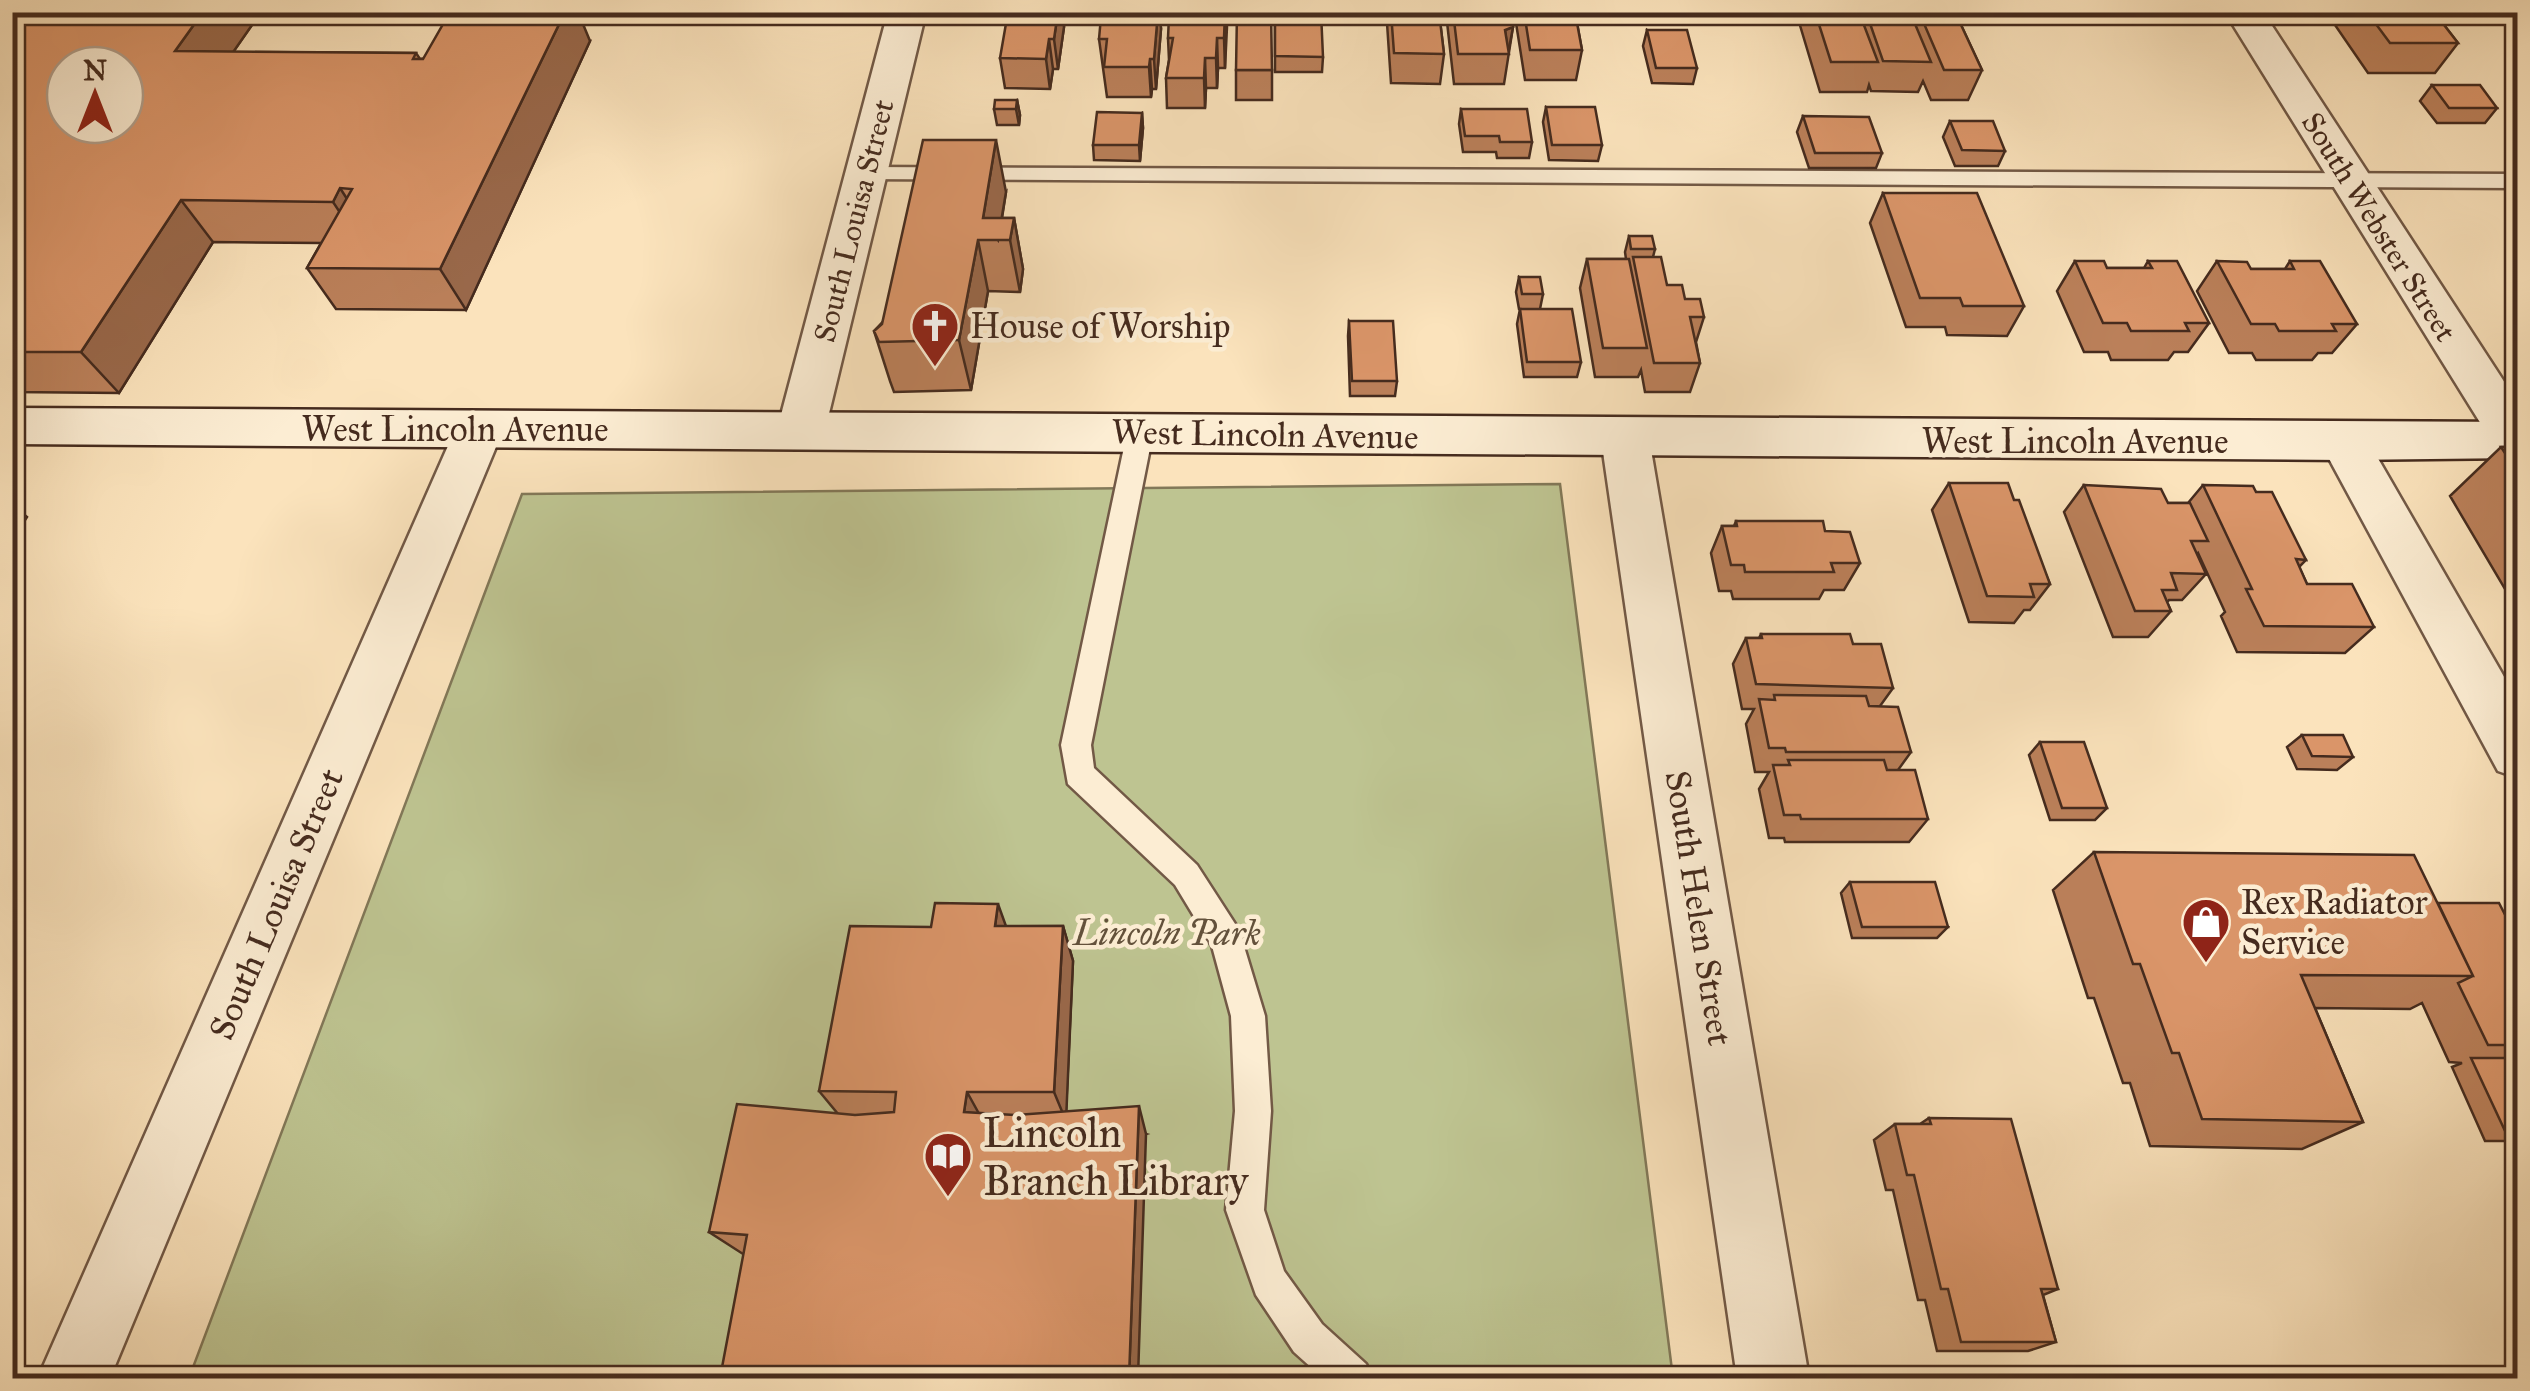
<svg xmlns="http://www.w3.org/2000/svg" width="2530" height="1391" font-family="'IM FELL Great Primer',serif">
<style>
.green{fill:#bec491;stroke:#827858;stroke-width:2.5}
.lines{fill:none;stroke-linecap:round;stroke-linejoin:round}
.lane-casing{stroke:#725946;stroke-width:5}
.street-casing{stroke:#725946;stroke-width:5}
.secondary-casing{stroke:#452b1e;stroke-width:5}
.lane{fill:#fcedd3;fill-rule:evenodd}
.street{fill:#fcedd3;fill-rule:evenodd}
.secondary{fill:#fcedd3;fill-rule:evenodd}
.wall{fill:#bb805a;stroke:#452b1e;stroke-width:2.5}
.shaded-wall{fill:#99684a;stroke:#452b1e;stroke-width:2.5}
.building{fill:#da9569;stroke:#452b1e;stroke-width:2.5;fill-rule:evenodd}
.labels{text-anchor:middle;stroke-width:9;stroke-linejoin:round;paint-order:stroke}
.far-street-label{font-size:30px;fill:#452b1e;stroke:#fcedd3}
.poi-label{font-size:35px;fill:#452b1e;stroke:#fcedd3;text-anchor:start}
.street-label{font-size:35px;fill:#452b1e;stroke:#fcedd3}
.park-label{font-size:35px;font-style:italic;fill:#63513b;stroke:#fcedd3}
.near-poi-label{font-size:42px;fill:#452b1e;stroke:#fcedd3;text-anchor:start}
</style>
<rect width="100%" height="100%" fill="#fbe3bc"/>
<filter id="stains"><feTurbulence type="fractalNoise" baseFrequency=".002" numOctaves="4"/><feColorMatrix values="0 0 0 0 .2 0 0 0 0 .09 0 0 0 0 .02 0 0 0 .5 -.17"/></filter>
<radialGradient id="worn" r=".72"><stop offset=".6" stop-color="#630" stop-opacity="0"/><stop offset="1" stop-color="#630" stop-opacity=".3"/></radialGradient>
<!-- green -->
<path class="green" d="M1560,484l113,894h-1484l333,-884z"/>
<g class="lines">
<!-- lane casing -->
<g class="lane-casing">
<path id="lane" d="M866,167l1652,7v14l-1660,-9 -3,-5 3,-5z
M1140,423l9,3 4,7 -62,312 3,23 103,97 42,65 26,86 6,95 -7,99 20,61 38,53 44,40 6,14h-49l-29,-26 -38,-57 -30,-85 9,-99 -4,-95 -19,-70 -37,-61 -107,-101 -7,-39 66,-312 4,-7z"/>
</g>
<!-- street casing -->
<g class="street-casing">
<path id="street" d="M888,12h38l-101,418 -7,13 -17,5 -17,-5 -7,-13z
M2225,12h38l255,391v55l-19,-5z
M479,412l17,5 7,13 -393,948h-72l417,-948 7,-13z
M1625,420l17,5 7,13 160,940h-72l-136,-940 7,-13z
M2344,424l17,5 157,272v77l-20,-7 -178,-329 7,-13z"/>
</g>
<!-- secondary casing -->
<g class="secondary-casing">
<path id="secondary" d="M12,408l2506,14v36l-174,2 -2332,-16z"/>
</g>
<!-- lane -->
<use href="#lane" class="lane"/>
<!-- street -->
<use href="#street" class="street"/>
<!-- secondary -->
<use href="#secondary" class="secondary"/>
</g>
<!-- wall -->
<path class="wall" d="M12,12h249l-28,40 183,1 4,6 170,-18 -124,269 -130,-1 -29,-41 14,-25 -108,-1 -94,151 -107,-1z
M1173,12h53l-1,56h-7l-1,20h-11l-1,20h-38l-1,-30 3,-18 -1,-22z
M1275,12l48,45 -1,15h-47z
M1388,12h51l5,42 -4,30 -49,-1 -4,-60z
M1449,12h54l1,5 9,10 -9,57h-50l-7,-62z
M1518,12h57l7,38 -6,30h-51l-9,-57z
M1802,12h153l27,58 -14,30h-37l-8,-19 -5,11 -47,-1 -2,-6 -2,7h-47l-21,-70z
M2343,12h91l24,31 -23,30h-67l-33,-48z
M1064,27l-6,42h-5l-3,20 -45,-1 -5,-30z
M1161,29l-5,60h-4l-1,8h-44l-8,-58z
M1647,30l50,38 -4,16 -41,-1 -9,-37z
M1236,70h36v30h-36z
M2432,85l65,23 -12,15h-48l-17,-22z
M1017,100l3,15 -1,10h-22l-3,-16z
M1546,107l56,38 -4,16 -49,-1 -6,-38z
M1461,109l71,33 -3,16h-32l-1,-6h-33l-4,-28z
M1142,113l1,15 -3,33 -46,-1 -1,-15z
M1803,116l79,37 -6,15h-67l-12,-36z
M1950,121l55,30 -7,15h-43l-12,-29z
M1006,192l-4,26h12l9,51 -3,23 -32,-1 -17,99 -77,2 -4,-11 -16,-50z
M1883,193l141,113 -17,30 -60,-1 -2,-8h-39l-36,-104z
M1629,236l26,13 -2,8 14,28 37,32 -8,25 4,21 -10,29h-45l-4,-22 -3,7h-43l-15,-89 7,-29h39l-1,-7z
M2075,261l32,7h37l4,-7 61,62 -21,29h-14l-6,8h-57l-3,-8h-24l-27,-61z
M2217,261l34,8h34l5,-8 67,63 -25,29h-14l-6,7h-56l-4,-7h-23l-32,-62z
M1519,277l24,17 -3,15 41,53 -4,15h-53l-7,-53 3,-15h-1l-3,-17z
M1349,321l48,60 -2,15h-45l-2,-60z
M2501,447h17v164l-68,-115z
M1949,483l65,17 36,84 -20,26h-6l-10,13 -45,-1 -37,-112z
M2084,485l84,18h20l15,-18 53,7 50,68 -7,7 8,17 67,43 -29,26 -108,-1 -16,-36 4,-4 -27,-59 -1,1 9,20 -24,26h-13l-2,2 4,9 -23,26h-35l-49,-125z
M1736,521l89,10 35,32 -16,27h-20l-5,9h-86l-2,-8h-12l-8,-38 11,-27h12z
M1761,634l92,10 40,44 -13,18 31,46 -13,18 30,49 -19,23h-124l-1,-4h-15l-10,-49 10,-17h-14l-9,-48 8,-15h-12l-9,-45 13,-26h13z
M2302,735l51,22 -16,13 -40,-1 -10,-22z
M2040,742l67,66 -12,12h-45l-21,-65z
M2094,852l344,51 80,37v201h-33l-33,-74 10,-4 -13,-1 -27,-59 -12,6 -95,-1 48,114 -61,27 -152,-3 -20,-63h-7l-29,-85h-6l-35,-108z
M1850,882l98,45 -11,11h-85l-11,-45z
M1063,926l10,35 -7,150 80,23 -403,120 -34,-22 129,-118 -19,-23 112,-164z
M1929,1118l129,171 -15,6 13,47 -28,9h-91l-12,-51h-7l-25,-110h-7l-12,-50 21,-16h25z"/>
<!-- shaded-wall -->
<path class="shaded-wall" d="M203,12h58l-57,82 -29,-43z
M565,12h13l12,29 -124,269 -26,-41z
M1058,12h4l2,15 -6,42 -4,-30z
M1158,12h2l1,17 -5,60 -2,-30z
M1225,12l2,15 -2,41 -1,-30z
M1513,27l-5,27 -3,-24z
M1217,38l1,30 -1,20 -1,-30z
M1049,39l4,30 -3,20 -4,-30z
M1205,58l1,30 -1,20 -1,-30z
M1150,59l2,30 -1,8 -2,-30z
M1017,100l3,15 -1,10 -3,-16z
M1142,113l1,15 -3,33 -1,-16z
M996,140l10,52 -8,48 -15,-22z
M340,188l27,42 -7,13 -27,-41z
M181,200l32,42 -94,151 -38,-41z
M1014,218l9,51 -3,23 -10,-52z
M978,240l10,51 -17,99 -12,-50z
M12,504l15,13 -15,24z
M998,904l13,36 -16,-14z
M1063,926l10,35 -7,160 -12,-29z
M967,1092l16,29 -19,-9z
M1139,1106l7,28 -8,244h-9z"/>
<!-- building -->
<path class="building" d="M12,12h191l-28,39 241,2 -3,6h10l27,-47h115l-125,257 -133,-1 45,-79 -12,-1 -7,14 -152,-2 -100,152h-69zM65,65h60v60h-60z
M1008,12h50l-4,27h-5l-3,20 -46,-1z
M1107,12h51l-4,47h-4l-1,8h-45l3,-28h-8l2,-22h5z
M1173,12h52l-1,26h-7l-1,20h-11l-1,20h-38l7,-40h-5l1,-22h3z
M1237,12h34l1,58h-36z
M1275,12h46l2,45 -48,-1z
M1391,12h48l5,42 -50,-1z
M1453,12h50l1,5 8,3 1,7 -8,3 4,24h-51z
M1524,12h51l7,38h-52z
M1815,12h44l19,50h-47z
M1866,12h44l21,50 -48,-1z
M1919,12h36l27,58h-38z
M2367,12h67l24,31h-68z
M1647,30h40l10,38h-41z
M2432,85h48l17,23h-48z
M995,100h22l-1,9h-22z
M1546,107h49l7,38h-50z
M1461,109h66l5,33h-32l-1,-6h-34z
M1097,112l45,1 -3,32h-46z
M1803,116l66,1 13,36h-67z
M1950,121h43l12,30 -43,-1z
M923,140h73l-13,78h31l-4,22h-32l-19,100 -80,2 -5,-11 8,-7z
M1883,193h94l47,113h-61l-3,-8h-40z
M1629,236h23l3,13h-24z
M1633,257h28l6,28h15l3,14h15l4,18h-14l10,46h-46z
M1587,259h42l18,89h-44z
M2075,261h29l3,7h45l-4,-7h29l32,62h-24l4,8h-58l-4,-8h-24z
M2217,261l30,1 4,7h43l-4,-8h30l37,63h-25l4,7h-57l-4,-7h-24z
M1519,277h21l3,17h-21z
M1520,309h52l9,53h-54z
M1349,321h44l4,60h-45z
M2501,447h17v26z
M1949,483h59l6,17h5l31,84h-20l4,13 -47,-1z
M2084,485l77,4 7,14h22l18,38h-17l15,33 -35,-1 6,17h-15l9,21h-36z
M2203,485l50,1 3,6h16l34,68 -10,-1 11,25h45l22,43 -110,-1 -18,-37h6z
M1736,521h87l2,10 25,1 10,31h-29l3,9h-89l-1,-7h-13l-9,-39h15z
M1761,634h89l3,10h28l12,44 -137,-4 -10,-46h16z
M1774,695l92,1 3,10 29,1 13,45h-125l-1,-4h-16l-10,-49 16,1z
M2302,735h41l10,22 -41,-1z
M2040,742h44l23,66h-45z
M1788,760h96l3,10h28l13,49h-127l-1,-4h-16l-11,-50h17z
M2094,852l320,3 59,121 -172,-1 62,147 -161,-3 -23,-66h-7l-32,-89h-7z
M1850,882h85l13,45h-86z
M935,903l63,1 -3,22h68l-9,166h-87l-3,20 51,3 124,-9 -10,272h-409l27,-143 -38,-3 28,-128 118,11 39,-3 2,-20 -77,-1 31,-165 81,1z
M2438,903h61l19,37v105h-30l-30,-62 15,-7z
M2471,1058h47v75h-12z
M1929,1118l82,1 47,170h-17l15,53h-95l-13,-53h-7l-27,-114h-7l-12,-51h36z"/>
<!-- icons -->
<defs>
<g id="church-pin" transform="scale(2.5)"><path d="M0 17L-7.5 6A9.5 9.5 0 1 1 7.5 6Z" fill="#8f2418" stroke="#fcedd3"/><path d="M-1.2-6h2.4v3.5h3.3v2.4h-3.3V6h-2.4V-.1h-3.3v-2.4h3.3Z" fill="#fff"/></g>
<g id="shop-pin" transform="scale(2.5)"><path d="M0 17L-7.5 6A9.5 9.5 0 1 1 7.5 6Z" fill="#8f2418" stroke="#fcedd3"/><path d="M-5-2.5h2.3a2.7 3.5 0 0 1 5.4 0H5L5.5 6h-11ZM-1.5-2.5h3a1.5 2.3 0 0 0-3 0Z" fill="#fff"/></g>
<g id="library-pin" transform="scale(2.5)"><path d="M0 17L-7.5 6A9.5 9.5 0 1 1 7.5 6Z" fill="#8f2418" stroke="#fcedd3"/><path d="M-6-4Q-3-5.5-.7-3.5V5Q-3 3-6 4ZM6-4Q3-5.5 .7-3.5V5Q3 3 6 4Z" fill="#fff"/></g>
</defs>
<g fill-rule="evenodd">
<use href="#church-pin" x="935" y="326"/>
<use href="#shop-pin" x="2206" y="922"/>
<use href="#library-pin" x="948" y="1156"/>
</g>
<g class="labels">
<!-- far-street labels -->
<g class="far-street-label">
<text transform="translate(854 221) rotate(-76)" y="10">South Louisa Street</text>
<text transform="translate(2379 227) rotate(58)" y="10">South Webster Street</text>
</g>
<!-- poi labels -->
<g class="poi-label">
<text x="970" y="338">House of Worship</text>
<text x="2241" y="914">Rex Radiator<tspan x="2241" dy="40">Service</tspan></text>
</g>
<!-- street labels -->
<g class="street-label">
<text x="455" y="441">West Lincoln Avenue</text>
<text transform="translate(1265 434) rotate(1)" y="12">West Lincoln Avenue</text>
<text x="2075" y="453">West Lincoln Avenue</text>
<text transform="translate(276 904) rotate(-67)" y="12">South Louisa Street</text>
<text transform="translate(1699 908) rotate(81)" y="12">South Helen Street</text>
</g>
<!-- park labels -->
<g class="park-label">
<text x="1167" y="945">Lincoln Park</text>
</g>
<!-- near-poi labels -->
<g class="near-poi-label">
<text x="983" y="1147">Lincoln<tspan x="983" dy="48">Branch Library</tspan></text>
</g>
</g>
<!-- margin -->
<rect width="2530" height="1391" fill="none" stroke="#fbe3bc" stroke-width="50"/>
<rect x="15" y="15" width="2500" height="1361" fill="none" stroke="#452b1e" stroke-width="5"/>
<rect x="25" y="25" width="2480" height="1341" fill="none" stroke="#452b1e" stroke-width="2.5"/>
<!-- north arrow -->
<g transform="translate(95 95)"><circle r="48" fill="#fcedd3" stroke="#b39f8b" stroke-width="2.5"/>
<path d="M0-8L18 38L0 25L-18 38Z" fill="#8f2418"/>
<text y="-15" font-size="28" font-weight="bold" text-anchor="middle" fill="#452b1e">N</text>
</g>
<rect width="100%" height="100%" filter="url(#stains)"/>
<rect width="100%" height="100%" fill="url(#worn)"/>
</svg>
